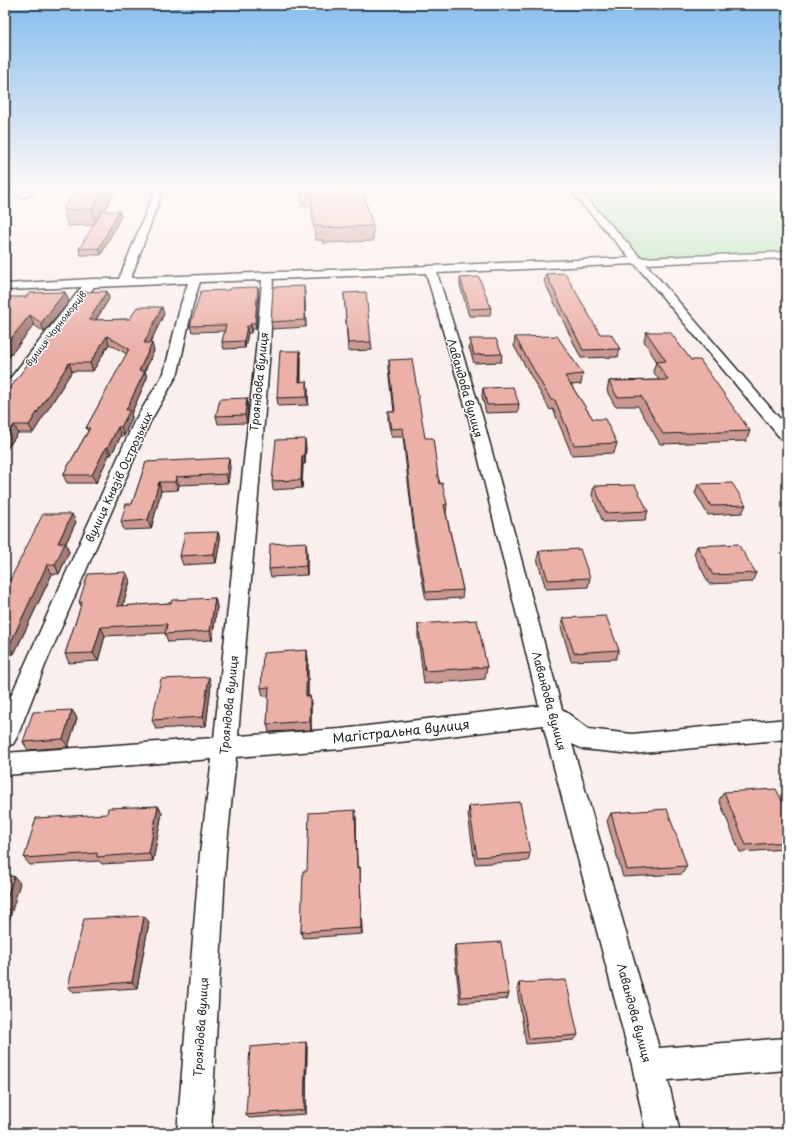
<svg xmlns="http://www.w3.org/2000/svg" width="792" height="1138" font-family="'Playpen Sans',sans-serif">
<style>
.built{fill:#f6dcd9}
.green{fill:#a9e6ad;stroke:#628164}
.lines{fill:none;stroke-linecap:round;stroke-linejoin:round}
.minor-casing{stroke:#1c1c1c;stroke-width:3}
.minor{fill:#fff;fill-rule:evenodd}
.wall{fill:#ca9890;stroke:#1c1c1c}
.shaded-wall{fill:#a47c76;stroke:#1c1c1c}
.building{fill:#ebb1a8;stroke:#1c1c1c}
.labels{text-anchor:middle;stroke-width:3;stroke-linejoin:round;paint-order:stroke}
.far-street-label{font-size:9px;fill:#1c1c1c;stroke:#fff}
.street-label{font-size:11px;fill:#1c1c1c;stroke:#fff}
.near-street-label{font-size:13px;fill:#1c1c1c;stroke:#fff}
</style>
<rect width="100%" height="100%" fill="#fbefee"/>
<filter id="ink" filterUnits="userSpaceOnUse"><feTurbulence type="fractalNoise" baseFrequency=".025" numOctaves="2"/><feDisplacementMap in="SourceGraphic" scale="8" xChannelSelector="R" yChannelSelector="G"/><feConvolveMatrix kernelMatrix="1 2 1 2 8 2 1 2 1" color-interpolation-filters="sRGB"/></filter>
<g filter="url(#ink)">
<!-- built -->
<path class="built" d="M480,190h16l7,10 -16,1z
M518,190h18l7,9 -34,1 -5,-8h15z"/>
<!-- green -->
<path class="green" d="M580,190h207v62l-138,6 -11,-3z"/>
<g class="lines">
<!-- minor casing -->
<g class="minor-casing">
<path id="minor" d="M15,190h9l-1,1 8,1 1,2c-4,4 -16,4 -20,0z
M155,190h8l-32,88 499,-20 -60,-68h9l62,68 146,-6v6l-141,6 141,163v15l-5,-2 -147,-176 -198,9 46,146 79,290 26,20 44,5 155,-15v20l-155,15 -49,-5 -11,-5 87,304 128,-10v32l-119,10 12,53h-34l-14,-68 -89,-340 -202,24 -105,8 -10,96 -15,280h-34l23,-280 12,-94 -207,16v-22l209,-15 42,-388 6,-70 -62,2 -7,22 -15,69 -28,49 -104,241 -29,74 -4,7 -8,3v-38l129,-287 30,-49 17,-69 7,-21 -94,4 -84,110 -5,1v-13l77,-98 -77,3v-6l87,-5h27zM426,273l43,146 70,287 -198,23 -103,7 32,-386 3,-71z"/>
</g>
<!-- minor -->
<use href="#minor" class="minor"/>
</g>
<!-- wall -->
<path class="wall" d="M76,190h40l-12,21h15l2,5 -20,39h-20l-2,-6 15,-24 -26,1 -5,-16z
M300,190h62l11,36v15l-50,2v-3h-8l-3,-34h-10z
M546,274l54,60 20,15 -2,8 -37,1 -37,-77z
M460,278l31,30 -1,8h-21l-9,-31z
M304,286l2,41 -34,2 -1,-7z
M107,291l2,8 -13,21 34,-1 34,-5 -14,29 4,8 -9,20 2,7 -16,36 1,4 -8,18h-3l-10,19h-2l-13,28h-29l-4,-8 25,-44 -2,-3 41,-74 -18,-10 -16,27h-21l-39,62h-15l-13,19v-57z
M65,292l4,10 -25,30 -10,-7 -29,37 21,-65z
M344,293l27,49 1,8 -24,1z
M259,294l-3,35h-4l-1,4h-3l-3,15 -21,1 -2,-7 3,-11 -33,1 -2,-6z
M646,332l45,28 59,71 -4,10 -86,3 -22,-38h-23l-8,-15 2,-10 50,-1 -6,-9 3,-9h1l-13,-21z
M515,337l68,37 -2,10 -10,1 22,34 24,24 -3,10 -42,2 -19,-46 -3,1 -36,-64z
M470,339l32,15 -1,8 -27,1 -5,-16z
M300,351l1,7v24l7,7v16l-30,1 -1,-8z
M389,360l36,78 22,66 -1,9 17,77 -1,8 -36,2 -11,-58 -12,-105h-12l-3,-17v-9h6l-5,-43z
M483,388l36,16 -1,8 -32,1 -4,-17z
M248,406l-1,17 -29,1 -2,-8z
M306,447l-1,17h-2l-1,24 -29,2 -1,-9z
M146,462l84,5 -2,16 -49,2 -1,5 -17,1 -10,38 -27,1 -3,-8 11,-18z
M698,484l48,21 -4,8 -34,2 -13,-22z
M594,486l54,25 -3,9 -42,2 -11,-27z
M76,522l-10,21 3,9 -10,22h-7l-38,80h-2l-7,14v-86l5,-2z
M218,532l2,8 -4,23 -33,2 -3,-9z
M697,546l59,27 -4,9 -43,2 -15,-30z
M307,551v24l-36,2 -2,-8z
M539,551l51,27 -2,9 -42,2 -9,-30z
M130,581l-7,25 48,-3 44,-5 2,9 -5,33 -44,2 -3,-9 -60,3 -7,25 -29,2 -4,-9 16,-48 -2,-4z
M563,618l56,32 -3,9 -45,2 -10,-34z
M418,624l69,43 -2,12 -61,5 -6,-48z
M308,658v38h2l1,9v25l-42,2 -2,-8 2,-28h-6l-2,-8z
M211,685l-5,41 -50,3 -4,-9z
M72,710l5,8 -9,29 -40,3 -5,-8z
M724,792l63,19v38l-47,3 -21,-52z
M158,806l4,7 -9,48 -51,3 -3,-3 -69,4 -6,-7 83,-44z
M469,806l61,47 -2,8 -53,3 -7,-50z
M611,813l76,53 -5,8 -59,3 -16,-56z
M356,817l1,51 3,-1v8l2,59 -59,4 -2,-6 6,-61z
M149,922l-12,66 -63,4 -6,-5z
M455,945l54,49 -2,5 -47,4 -6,-52z
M519,983l59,52 -4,5 -48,4 -9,-55z
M307,1047l-1,67 -57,4 -3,-3z"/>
<!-- shaded-wall -->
<path class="shaded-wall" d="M103,190h13l-20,35 -4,-16z
M119,211l2,5 -20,39 -2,-7z
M304,286l1,7 1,34 -1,-7z
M258,287l1,7 -3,35 -1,-6z
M107,291l2,8 -18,28 -2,-7z
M65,292l4,10 -25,30 -3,-9z
M162,307l2,7 -18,37 -2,-8z
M30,315l4,10 -29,37v-16z
M251,323l1,6 -1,4 -1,-7z
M247,326l1,7 -3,15 -1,-7z
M107,336l2,8 -16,27 -3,-8z
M152,343l2,8 -13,27 -2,-7z
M300,351l1,7 -1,32 -1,-8z
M69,363l3,8 -39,62 -4,-8z
M145,371l2,7 -16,36 1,4 -8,18 -3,-9 5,-17z
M307,381l1,8v16l-1,-8z
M247,398l1,8 -1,17 -2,-8z
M14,425l4,8 -13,19v-14z
M118,427l3,9 -10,19 -3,-8z
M305,439l1,8 -1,17 -1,-8z
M106,447l3,8 -13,28 -4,-8z
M302,456l1,8 -1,24 -1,-8z
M229,458l1,9 -2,16 -2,-9z
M176,477l3,8 -1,5 -3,-8z
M159,482l2,9 -10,38 -3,-9z
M72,514l4,8 -10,21 3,9 -10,22 -4,-9 3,-22z
M218,532l2,8 -4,23 -2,-9z
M306,542l1,9v24l-1,-9z
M47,565l5,9 -38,80 -5,-8z
M126,572l4,9 -10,34 -3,-9z
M215,598l2,9 -5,33 -2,-9z
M101,627l4,9 -7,25 -5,-8z
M6,646l6,8 -7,14v-20z
M307,650l1,8v47l-2,-9z
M209,677l2,8 -5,41 -3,-9z
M310,696l1,9v25l-1,-9z
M72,710l5,8 -9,29 -5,-8z
M158,806l4,7 -9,48 -4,-8z
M355,810l1,7 1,58v-7z
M360,867v8l2,59 -1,-6z
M14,876l6,7 -14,49 -1,-28z
M144,916l5,6 -12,66 -5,-6z
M306,1042l1,5 -1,67 -2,-4z
M5,1046l5,2 -5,17z"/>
<!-- building -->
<path class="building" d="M76,190h27l-11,19 -29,1z
M300,190h62l11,36 -51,2v-2h-9l-1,-34h-11z
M102,211h17l-20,37 -20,1z
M565,273l35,61h11l9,15 -37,1 -37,-76z
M479,277l12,31 -21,1 -10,-31z
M304,286l1,34 -34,2 2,-35z
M258,287l-3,36h-4l-1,3h-3l-3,15 -22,1 4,-17 -36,1 11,-35 28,-1 1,-2z
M107,291l-18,29 41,-1 7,-12h25l-18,36h8l-13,28h6l-19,39h4l-9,17h-3l-10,20h-2l-14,28h-29l27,-47h-4l43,-79 -22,-13 -17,27h-21l-40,62h-15l-9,13v-43l24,-33 56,-70z
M65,292l-24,31 -11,-8 -25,31v-49h21l3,-4z
M366,292l5,50 -23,1 -4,-50z
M646,332h24l21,28h9l50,71 -87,3 -22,-38 -24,1 -8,-16 59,-1 -12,-18 10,-1z
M557,336l26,38 -18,2 28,43h12l12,24 -43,2 -19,-45h-4l-36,-63z
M470,339h26l6,15 -28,1z
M280,351h20l-1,31 8,-1v16l-30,1z
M412,359l13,79h8l6,46 3,-1 5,21 -3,1 19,85 -37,2 -11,-59 -12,-105 -12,1 -3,-18h7l-6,-51z
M513,387l6,17 -32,1 -4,-17z
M247,398l-2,17 -29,1 4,-17z
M305,439l-1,17h-2l-1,24 -29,1 4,-41z
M229,458l-3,16 -50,3 -1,5h-16l-11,38 -27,2 5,-18h6l14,-42z
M732,483l14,22 -35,1 -13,-22z
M635,485l13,26 -42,2 -12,-27z
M43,514h29l-14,29h7l-10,22h-8l-38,81h-3l-1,2v-66l1,-2h4z
M218,532l-4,22 -34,2 5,-23z
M306,542v24l-37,3 1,-25z
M738,544l18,29 -43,2 -16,-29z
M580,549l10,29 -42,2 -9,-29z
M126,572l-9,34 54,-3 1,-3 43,-2 -5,33 -45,3 2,-10 -66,3 -8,26 -28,1 17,-52h-3l9,-28z
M606,616l13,34 -45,3 -11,-35z
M477,620l10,47 -62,4 -7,-47z
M307,650l-1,46h4v25l-43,3 2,-37 -8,1 2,-35z
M209,677l-6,40 -51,3 9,-41z
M72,710l-9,29 -40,3 10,-30z
M776,789l11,22v31l-41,3 -22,-53z
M520,802l10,51 -53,4 -8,-51z
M158,806l-9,47 -52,4v-4l-73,5 12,-40 71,-4 1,-6z
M667,809l20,57 -60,4 -16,-57z
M355,810l2,58 3,-1 1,61 -60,4 2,-61h4l2,-58z
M14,876l-9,28v-27z
M144,916l-12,66 -64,5 16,-68z
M501,942l8,52 -48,3 -6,-52z
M566,980l12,55 -49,4 -10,-56z
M306,1042l-2,68 -58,5 4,-68z"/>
</g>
<!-- sky -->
<linearGradient id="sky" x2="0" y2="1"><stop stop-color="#87beed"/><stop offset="0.54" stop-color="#fdf8f7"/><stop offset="1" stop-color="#fdf8f7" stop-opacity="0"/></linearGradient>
<rect width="792" height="349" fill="url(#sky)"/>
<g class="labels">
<!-- far-street labels -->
<g class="far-street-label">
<text transform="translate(56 329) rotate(-52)" y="3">вулиця Чорноморців</text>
</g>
<!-- street labels -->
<g class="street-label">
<text transform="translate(259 382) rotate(-84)" y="4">Трояндова вулиця</text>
<text transform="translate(465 388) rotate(74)" y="4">Лавандова вулиця</text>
<text transform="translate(119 477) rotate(-65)" y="4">вулиця Князів Острозьких</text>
<text transform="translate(549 701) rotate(75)" y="4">Лавандова вулиця</text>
<text transform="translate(229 705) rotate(-84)" y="4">Трояндова вулиця</text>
<text transform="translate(634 1013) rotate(75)" y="4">Лавандова вулиця</text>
<text transform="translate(201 1027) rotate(-86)" y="4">Трояндова вулиця</text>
</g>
<!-- near-street labels -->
<g class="near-street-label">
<text transform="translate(401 731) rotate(-6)" y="5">Магістральна вулиця</text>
</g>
</g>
<!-- margin -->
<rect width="792" height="1138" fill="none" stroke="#fff" stroke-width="20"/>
<rect x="10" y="10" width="772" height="1118" fill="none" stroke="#1c1c1c" stroke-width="1.5" filter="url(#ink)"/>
</svg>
